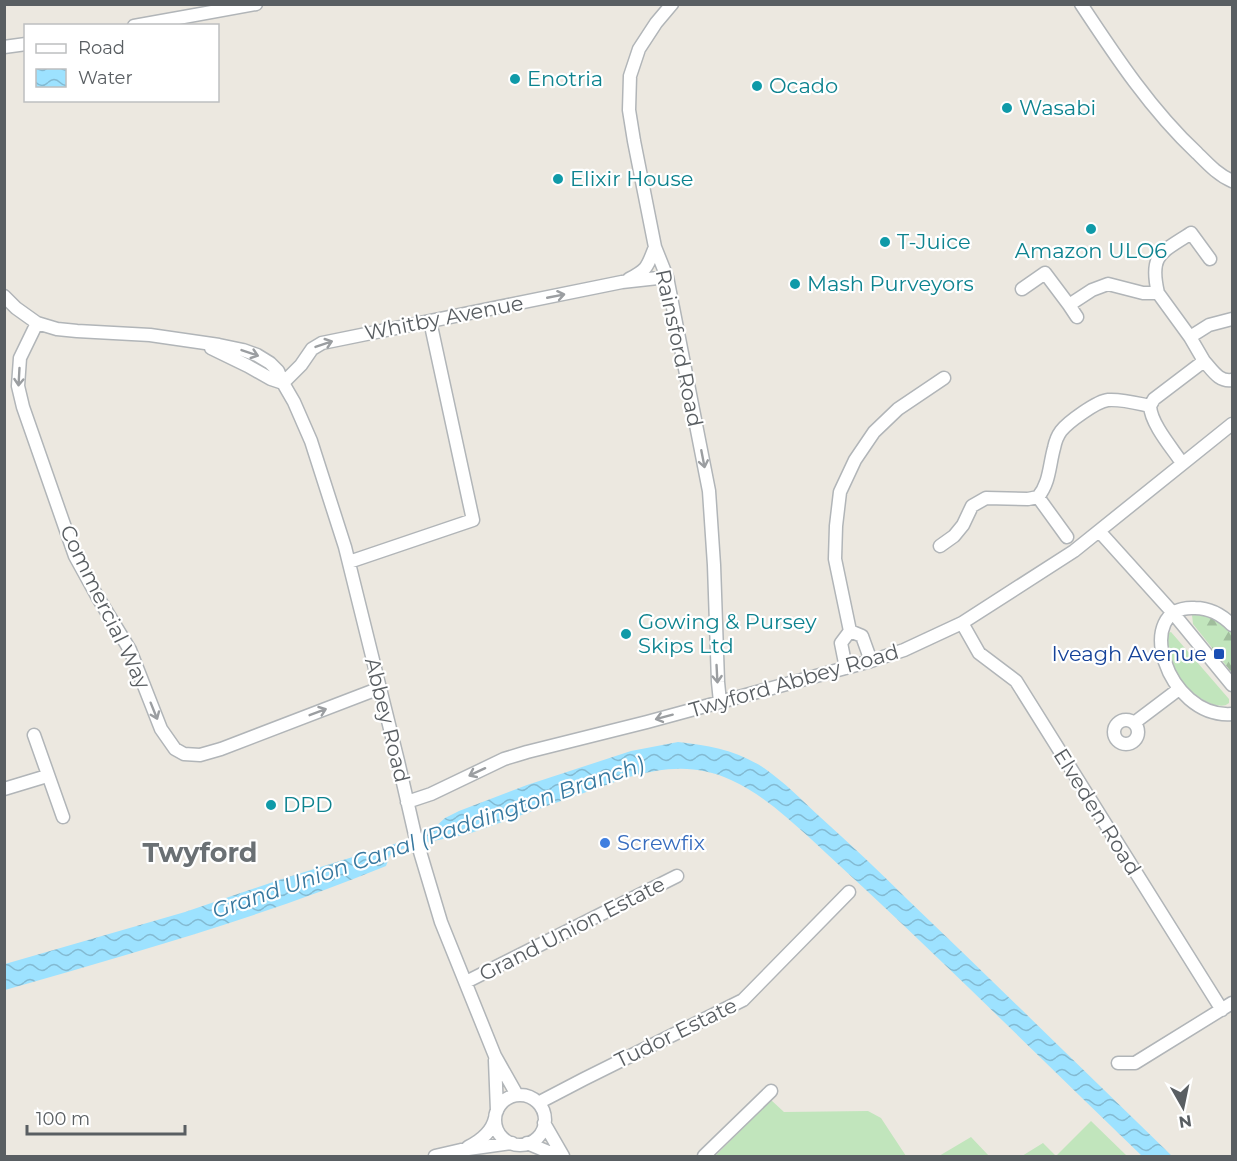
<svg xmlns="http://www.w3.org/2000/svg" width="1237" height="1161" font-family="Montserrat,sans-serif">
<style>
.grass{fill:#c1e5bc}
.forest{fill:url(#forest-firs)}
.water{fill:url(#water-waves)}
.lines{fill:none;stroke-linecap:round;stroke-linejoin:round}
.minor-casing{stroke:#b1b5b8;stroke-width:15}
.minor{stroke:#fff;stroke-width:12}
.oneway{stroke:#9b9ea1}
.culture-dot{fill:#0f9aa8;stroke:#fff;stroke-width:2}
.transit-dot{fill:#1a4fb4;stroke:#fff;stroke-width:2}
.shop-dot{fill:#3f7fe0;stroke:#fff;stroke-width:2}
.labels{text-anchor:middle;stroke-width:4.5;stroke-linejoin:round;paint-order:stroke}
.culture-label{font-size:21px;fill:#0d838f;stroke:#fff;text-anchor:start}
.street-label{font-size:21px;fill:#595e62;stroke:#fff}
.transit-label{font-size:21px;fill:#164399;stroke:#fff;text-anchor:end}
.shop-label{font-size:21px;fill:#366cbe;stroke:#fff;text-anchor:start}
.water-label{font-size:22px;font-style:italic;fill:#37789f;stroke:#fff}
.district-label{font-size:27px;font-weight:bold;fill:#6a7074;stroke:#fff}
</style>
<defs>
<pattern id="forest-firs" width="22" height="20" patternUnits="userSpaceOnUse" patternTransform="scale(1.5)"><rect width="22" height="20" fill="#c1e5bc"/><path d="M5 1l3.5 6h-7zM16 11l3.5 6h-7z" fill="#a0bd9c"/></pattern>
<pattern id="water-waves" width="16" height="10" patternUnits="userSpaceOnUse" patternTransform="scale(1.5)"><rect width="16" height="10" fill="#9de2ff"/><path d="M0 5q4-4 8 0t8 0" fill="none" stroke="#83bad2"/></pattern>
</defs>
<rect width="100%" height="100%" fill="#ece8e0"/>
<!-- grass -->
<path class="grass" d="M1171,632l58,67v4c-5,4 -10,3 -17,1 -26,-10 -50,-42 -44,-71z
M771,1100l13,12 84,-1 13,7 25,38h-191z
M1091,1121l36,35h-105l21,-13 13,13z
M971,1137l18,19h-51h1z"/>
<!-- forest -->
<path class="forest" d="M1196,614c15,0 25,9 36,18v41l-39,-49 -1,-9z"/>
<!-- water -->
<path class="water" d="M678,742c31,3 60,9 86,26 20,14 38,32 55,48 30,27 60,55 89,84 89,85 176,171 264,256h-30c-87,-84 -173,-169 -261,-252 -23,-22 -47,-43 -70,-65 -25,-22 -49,-45 -80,-59 -34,-16 -66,-13 -102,-3l-161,57 -35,7 -31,8 -12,6 -4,11c-124,51 -253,87 -381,124v-26l180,-52 97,-33 119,-37 32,-13 12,-11 14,-7 68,-26 104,-34z"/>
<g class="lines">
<!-- minor casing -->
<g class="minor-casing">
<path id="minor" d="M672,4l-16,19 -17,26 -9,27 -1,34 5,31 21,106 12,30 42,214 5,74 4,117 2,20
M1081,4c35,53 70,106 116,149 11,11 21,22 35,28
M134,26l122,-22
M4,47l22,-3
M629,279c19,-10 18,-12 26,-32
M1022,289l23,-16 24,32 23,-15 16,-6 35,9h15c-9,-39 3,-40 33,-60l19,26
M4,296l12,12 21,15 20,6 20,2 73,4 69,10 24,5 14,5 13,8 8,8 5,12 11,19 17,39 34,106 53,214 17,74 26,87 54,134 22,39
M1069,305l8,12
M37,323l-17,35 -2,28 5,21 52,149 22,40 33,54 31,79 14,20 9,5 16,1 21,-6 159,-61
M1190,337l19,-12 23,-6
M211,348l37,18 23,13 12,4
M1204,361c9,10 15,21 28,19
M283,383l18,-18 11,-16 10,-6 300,-61 45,-5
M1150,406l4,-7 50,-38 -14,-24 -32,-44
M1038,497l29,40
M1099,531l74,82 59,72
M940,546l14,-10 9,-11 9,-19 14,-8 42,1 10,-2c12,-15 11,-31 16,-49 1,-5 4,-13 7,-17 7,-9 36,-30 47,-31 14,-1 28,3 42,6 1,18 22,42 32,57
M349,562l124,-42 -43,-199
M962,623l17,30 37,28 206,329
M1232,625c-10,-10 -22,-17 -37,-17 -64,-4 -29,111 37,106
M850,631l12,5 9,25
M846,668l-5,-25 9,-12 -15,-72 1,-33 4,-34 15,-32 19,-28 24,-23 46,-31
M1114 732a12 12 0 1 1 24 0a12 12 0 1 1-24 0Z
M1134,723l45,-34
M34,735l29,82
M4,789l43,-13
M407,802l24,-8 73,-35 23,-7 120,-30 224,-61 33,-11 58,-27 112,-72 158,-127
M466,982l211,-106
M495,1060l2,51
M1118,1063h17l97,-60
M495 1120a25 25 0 1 1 50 0a25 25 0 1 1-50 0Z
M538,1103l46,-24 159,-79 106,-108
M544,1123l19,33
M527,1143l31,13
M468,1147c12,-6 24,-15 27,-29
M435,1156l26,-6 51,-7
M704,1156l67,-65"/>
</g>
<!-- minor -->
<use href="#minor" class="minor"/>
</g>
<!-- one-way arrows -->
<defs><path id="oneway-shaft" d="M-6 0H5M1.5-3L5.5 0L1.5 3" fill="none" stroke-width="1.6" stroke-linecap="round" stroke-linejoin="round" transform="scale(1.5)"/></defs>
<g class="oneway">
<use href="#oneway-shaft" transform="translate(556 296) rotate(-11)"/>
<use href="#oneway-shaft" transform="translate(324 344) rotate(-19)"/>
<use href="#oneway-shaft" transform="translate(250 353) rotate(19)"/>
<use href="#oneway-shaft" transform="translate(19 377) rotate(93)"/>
<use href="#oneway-shaft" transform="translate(703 459) rotate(79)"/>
<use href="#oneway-shaft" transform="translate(717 674) rotate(87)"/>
<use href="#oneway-shaft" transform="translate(154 711) rotate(68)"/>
<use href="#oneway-shaft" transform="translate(318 712) rotate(-21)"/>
<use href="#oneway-shaft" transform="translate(664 717) rotate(165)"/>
<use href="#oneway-shaft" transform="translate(477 772) rotate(155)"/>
</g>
<!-- markers -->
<g class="culture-dot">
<circle cx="515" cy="79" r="6"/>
<circle cx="757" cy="86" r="6"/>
<circle cx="1007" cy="108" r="6"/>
<circle cx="558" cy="179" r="6"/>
<circle cx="1091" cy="229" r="6"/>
<circle cx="885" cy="242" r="6"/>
<circle cx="795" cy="284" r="6"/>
<circle cx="626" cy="634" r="6"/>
<circle cx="271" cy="805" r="6"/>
</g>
<rect class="transit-dot" x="1213" y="648" width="12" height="12" rx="3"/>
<circle class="shop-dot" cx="605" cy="843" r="6"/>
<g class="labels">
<!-- culture labels -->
<g class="culture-label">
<text x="527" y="86">Enotria</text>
<text x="769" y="93">Ocado</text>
<text x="1019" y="115">Wasabi</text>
<text x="570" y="186">Elixir House</text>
<text x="897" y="249">T-Juice</text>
<text x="1091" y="258" text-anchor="middle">Amazon ULO6</text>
<text x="807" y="291">Mash Purveyors</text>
<text x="638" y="629">Gowing &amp; Pursey<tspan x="638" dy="24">Skips Ltd</tspan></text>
<text x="283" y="812">DPD</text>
</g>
<!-- street labels -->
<g class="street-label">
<text transform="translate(444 318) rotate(-11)" y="7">Whitby Avenue</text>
<text transform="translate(679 348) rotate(78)" y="7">Rainsford Road</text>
<text transform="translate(105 607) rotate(64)" y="7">Commercial Way</text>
<text transform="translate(794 681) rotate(-16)" y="7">Twyford Abbey Road</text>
<text transform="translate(387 720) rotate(76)" y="7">Abbey Road</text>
<text transform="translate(1097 812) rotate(58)" y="7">Elveden Road</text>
<text transform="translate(572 929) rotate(-27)" y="7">Grand Union Estate</text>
<text transform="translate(676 1033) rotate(-26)" y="7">Tudor Estate</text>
</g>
<!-- transit labels -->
<g class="transit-label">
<text x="1207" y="661">Iveagh Avenue</text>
</g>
<!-- shop labels -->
<g class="shop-label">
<text x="617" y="850">Screwfix</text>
</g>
<!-- water labels -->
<g class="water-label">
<text transform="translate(428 837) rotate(-19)" y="8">Grand Union Canal (Paddington Branch)</text>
</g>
<!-- district labels -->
<g class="district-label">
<text x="200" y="862">Twyford</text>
</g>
</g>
<!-- border -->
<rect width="1237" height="1161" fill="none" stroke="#595e62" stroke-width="12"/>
<!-- legend -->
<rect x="24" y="24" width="195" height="78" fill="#ffffff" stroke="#bdbfc0" stroke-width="1.5"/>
<rect x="36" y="44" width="30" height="9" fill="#ffffff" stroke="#bdbfc0" stroke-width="1.5"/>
<text x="78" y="54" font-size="18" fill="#595e62">Road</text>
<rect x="36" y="69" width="30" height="18" fill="url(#water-waves)" stroke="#bdbfc0" stroke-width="1.5"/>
<text x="78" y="84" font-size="18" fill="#595e62">Water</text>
<!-- north arrow -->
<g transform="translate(1183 1107) rotate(171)" stroke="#ffffff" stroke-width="4.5" paint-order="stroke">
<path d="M0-4.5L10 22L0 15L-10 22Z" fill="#595e62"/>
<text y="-9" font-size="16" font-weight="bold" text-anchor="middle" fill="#595e62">N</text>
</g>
<!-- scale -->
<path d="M27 1125v9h158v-9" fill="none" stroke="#595e62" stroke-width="3"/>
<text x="36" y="1125" font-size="18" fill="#595e62" stroke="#ffffff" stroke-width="4.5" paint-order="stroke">100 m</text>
</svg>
